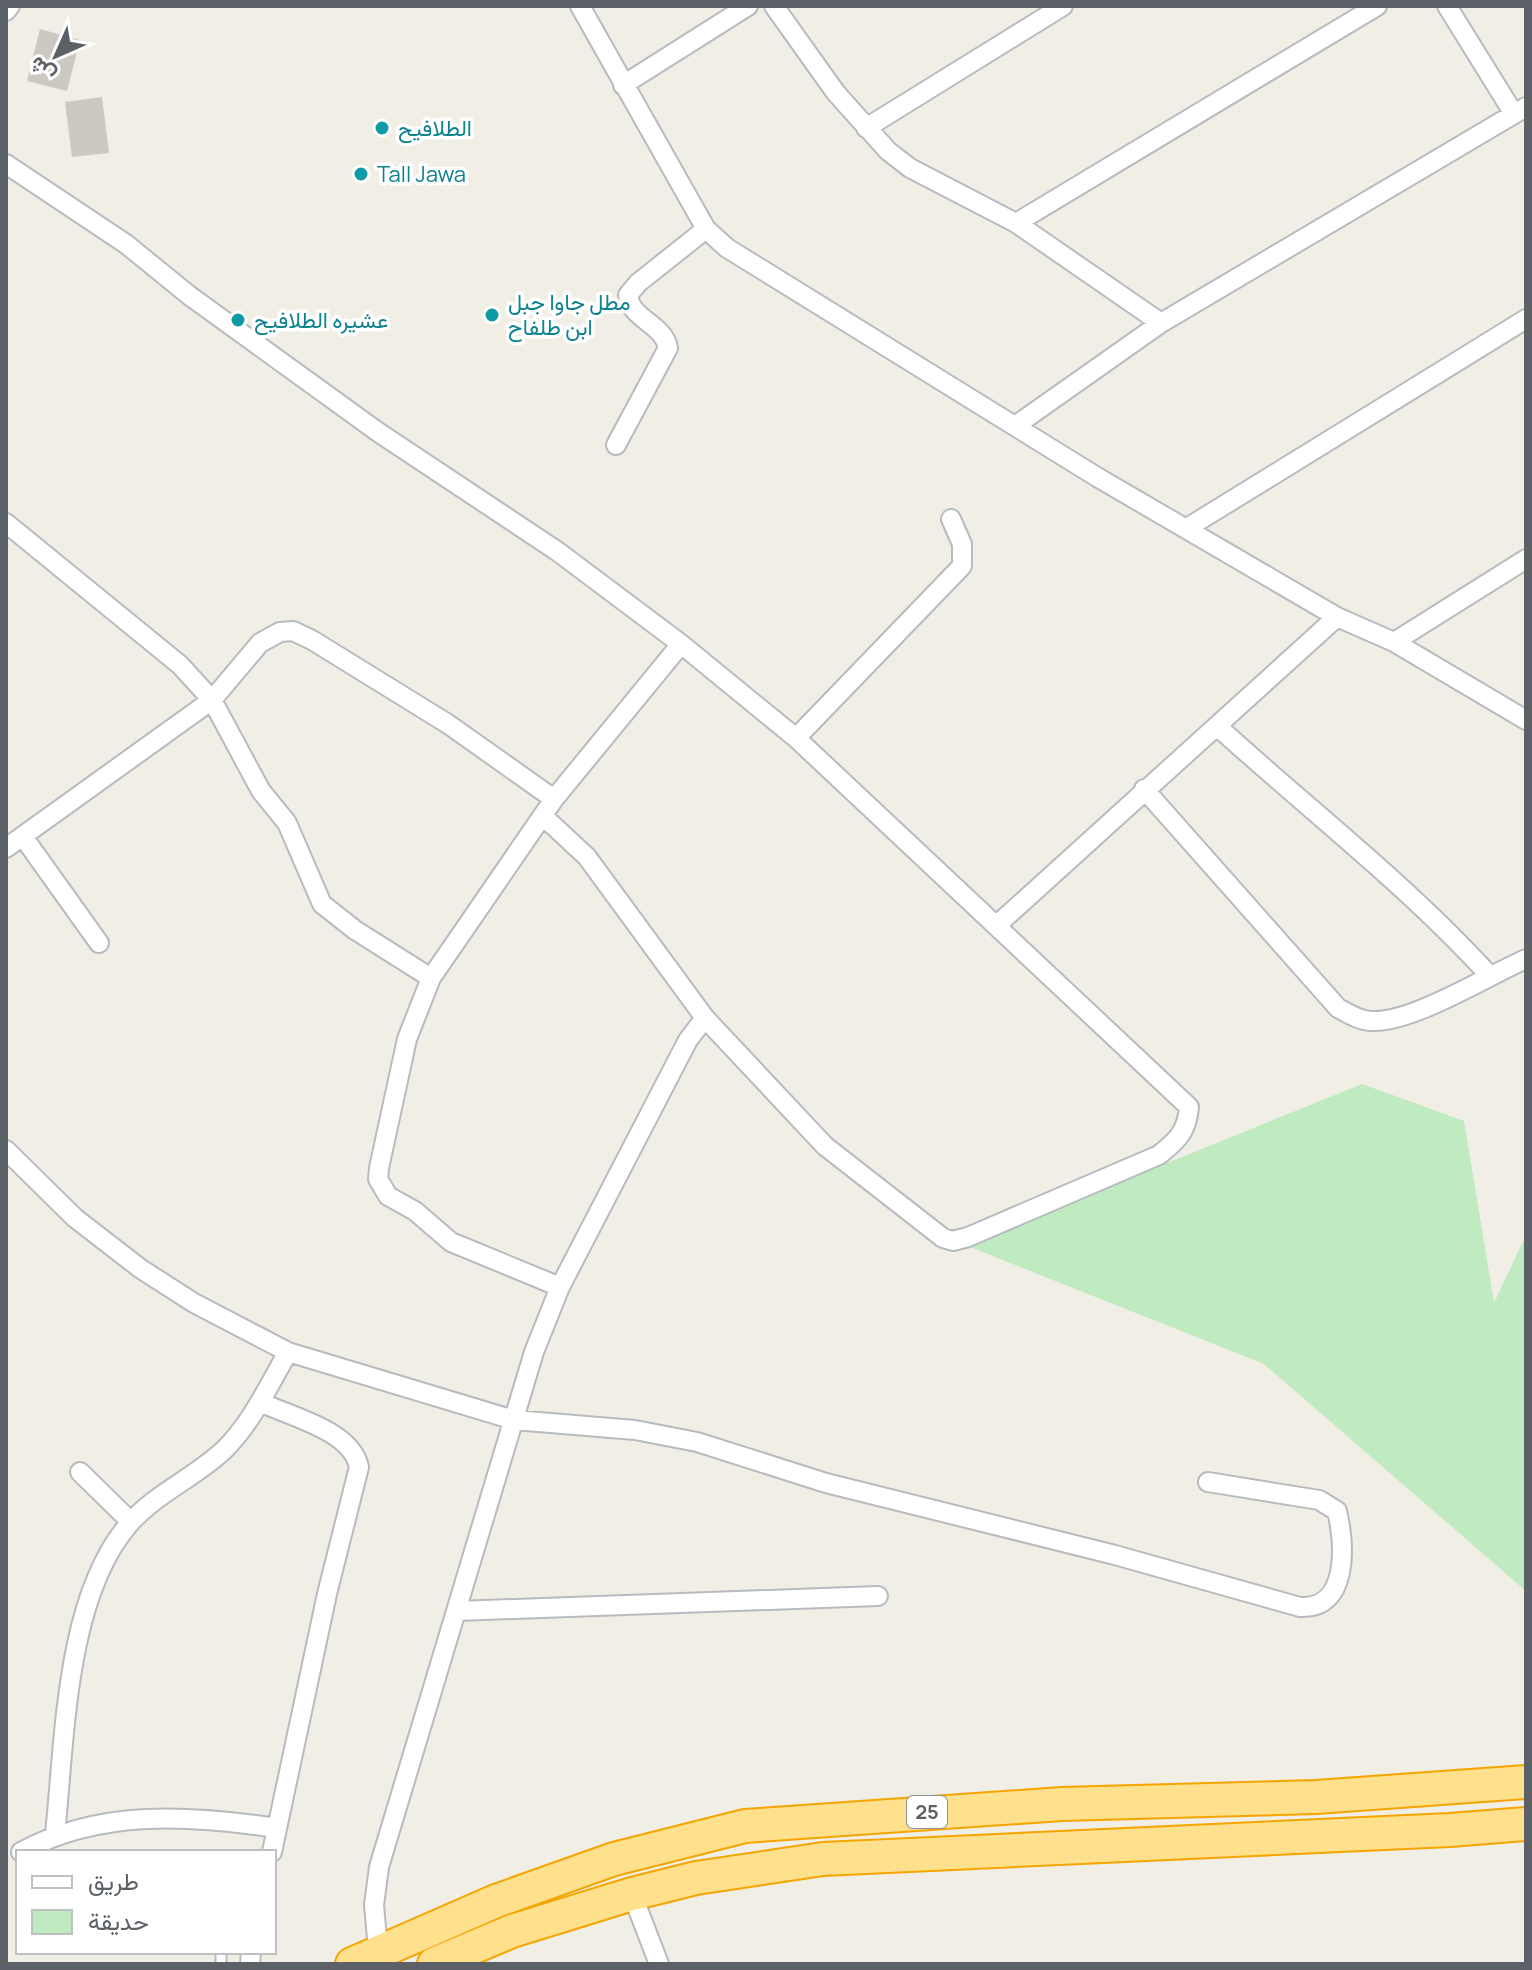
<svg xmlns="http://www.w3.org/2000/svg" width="1532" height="1970" font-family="Manrope,Vazirmatn,sans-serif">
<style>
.green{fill:#c0eabf}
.building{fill:#ccc8c2}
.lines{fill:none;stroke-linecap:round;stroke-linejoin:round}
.lane-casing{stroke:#b7bbc0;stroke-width:13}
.street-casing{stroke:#b7bbc0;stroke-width:22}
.highway-casing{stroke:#f5a500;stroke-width:36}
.lane{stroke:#fff;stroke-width:9}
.street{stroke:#fff;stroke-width:18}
.highway{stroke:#ffe08d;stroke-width:32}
.culture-dot{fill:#0f9aa8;stroke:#fff;stroke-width:3}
.labels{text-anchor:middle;stroke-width:7;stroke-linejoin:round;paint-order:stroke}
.shield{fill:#fff;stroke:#8d9095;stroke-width:2}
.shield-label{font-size:20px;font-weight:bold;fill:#5c6167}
.culture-label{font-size:22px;fill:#0d838f;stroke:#fff;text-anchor:start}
</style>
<rect width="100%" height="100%" fill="#f0eee5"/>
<!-- green -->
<path class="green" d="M1362,1084l102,37 30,182 32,-68v356l-262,-227 -299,-119z"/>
<!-- building -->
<path class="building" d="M40,29l40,11 -13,51 -40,-10z
M102,97l7,56 -37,4 -7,-55z"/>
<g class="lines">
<!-- lane casing -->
<g class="lane-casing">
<path id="lane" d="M221,1964v-12"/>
</g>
<!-- street casing -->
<g class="street-casing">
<path id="street" d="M580,6l126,223 21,19 370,229 240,140 57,25 132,78
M774,6l62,87 52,58 22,17 106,55 145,100
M1447,6l67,108
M6,11l4,-5
M623,85l125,-79
M866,128l197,-122
M6,164l120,80 64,52 188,136 179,119 124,93 115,94 393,369c-2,24 -11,33 -30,48l-191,82 -15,4 -10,-3 -118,-92 -120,-128 -118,-161 -44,-41
M1016,223l361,-217
M1015,426l146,-103 365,-216
M616,445l52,-97c-4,-24 -38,-29 -40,-53l10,-12 68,-54
M6,523l174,142 32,35 49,91 26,32 35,81 33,26 76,48
M1187,528l339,-209
M1394,642l132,-83
M1217,726c91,83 189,158 272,249
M796,738l166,-172v-22l-11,-25
M1144,789l194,219c11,6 22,13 34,13 40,2 115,-45 154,-62
M24,838l75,105
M6,848l206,-148 48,-57 20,-11 13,-1 19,9 136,84 106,75
M997,925l340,-308
M6,1150l69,68 66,51 53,34 94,49 226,68 121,10 62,12 129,41 289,72 185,52c49,3 45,-62 37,-96l-18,-11 -111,-18
M560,1287l-109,-45 -36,-31 -27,-15 -10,-17 1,-11 28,-129 24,-61 123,-179 127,-155
M260,1402c31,15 91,28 99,65l-32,127 -55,258
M80,1472l51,50
M457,1611l421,-15
M55,1834c10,-94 10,-236 74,-310 27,-31 67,-47 96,-75 27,-27 44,-64 63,-97
M21,1852c79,-43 169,-37 256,-24
M632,1894l27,70
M378,1950l-4,-45 5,-38 155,-515 26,-65 128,-247 17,-22
M250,1964l1,-12"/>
</g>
<!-- highway casing -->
<g class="highway-casing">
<path id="highway" d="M352,1964l144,-63 118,-42 131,-33 317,-22 254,-7 210,-15
M434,1964l78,-33 120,-37 64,-16 127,-19 627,-29 76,-6"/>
</g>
<!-- lane -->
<use href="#lane" class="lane"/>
<!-- street -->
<use href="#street" class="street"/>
<!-- highway -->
<use href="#highway" class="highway"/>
</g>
<!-- markers -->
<g class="culture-dot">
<circle cx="382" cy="128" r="8"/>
<circle cx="361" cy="174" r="8"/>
<circle cx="492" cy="315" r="8"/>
<circle cx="238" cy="320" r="8"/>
</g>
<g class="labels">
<!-- shield labels -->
<rect class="shield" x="907" y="1796" width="40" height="32" rx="6"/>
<g class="shield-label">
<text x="927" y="1819">25</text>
</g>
<!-- culture labels -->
<g class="culture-label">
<text x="398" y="136">الطلافيح</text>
<text x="377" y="182">Tall Jawa</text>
<text x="508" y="310">مطل جاوا جبل<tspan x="508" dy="25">ابن طلفاح</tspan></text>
<text x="254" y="328">عشيره الطلافيح</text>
</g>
</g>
<!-- border -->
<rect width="1532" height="1970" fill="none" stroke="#5c6167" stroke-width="16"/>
<!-- legend -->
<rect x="16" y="1850" width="260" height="104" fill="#ffffff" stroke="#bec0c2" stroke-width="2"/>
<rect x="32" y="1876" width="40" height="12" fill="#ffffff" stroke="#bec0c2" stroke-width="2"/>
<text x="88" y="1890" font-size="24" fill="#5c6167">طريق</text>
<rect x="32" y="1910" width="40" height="24" fill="#c0eabf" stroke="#bec0c2" stroke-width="2"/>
<text x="88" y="1930" font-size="24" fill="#5c6167">حديقة</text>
<!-- north arrow -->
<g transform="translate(56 56) rotate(225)" stroke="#ffffff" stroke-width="6" paint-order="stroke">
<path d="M0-6L14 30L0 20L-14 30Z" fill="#5c6167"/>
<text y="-12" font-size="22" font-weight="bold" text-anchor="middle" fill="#5c6167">ش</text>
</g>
</svg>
